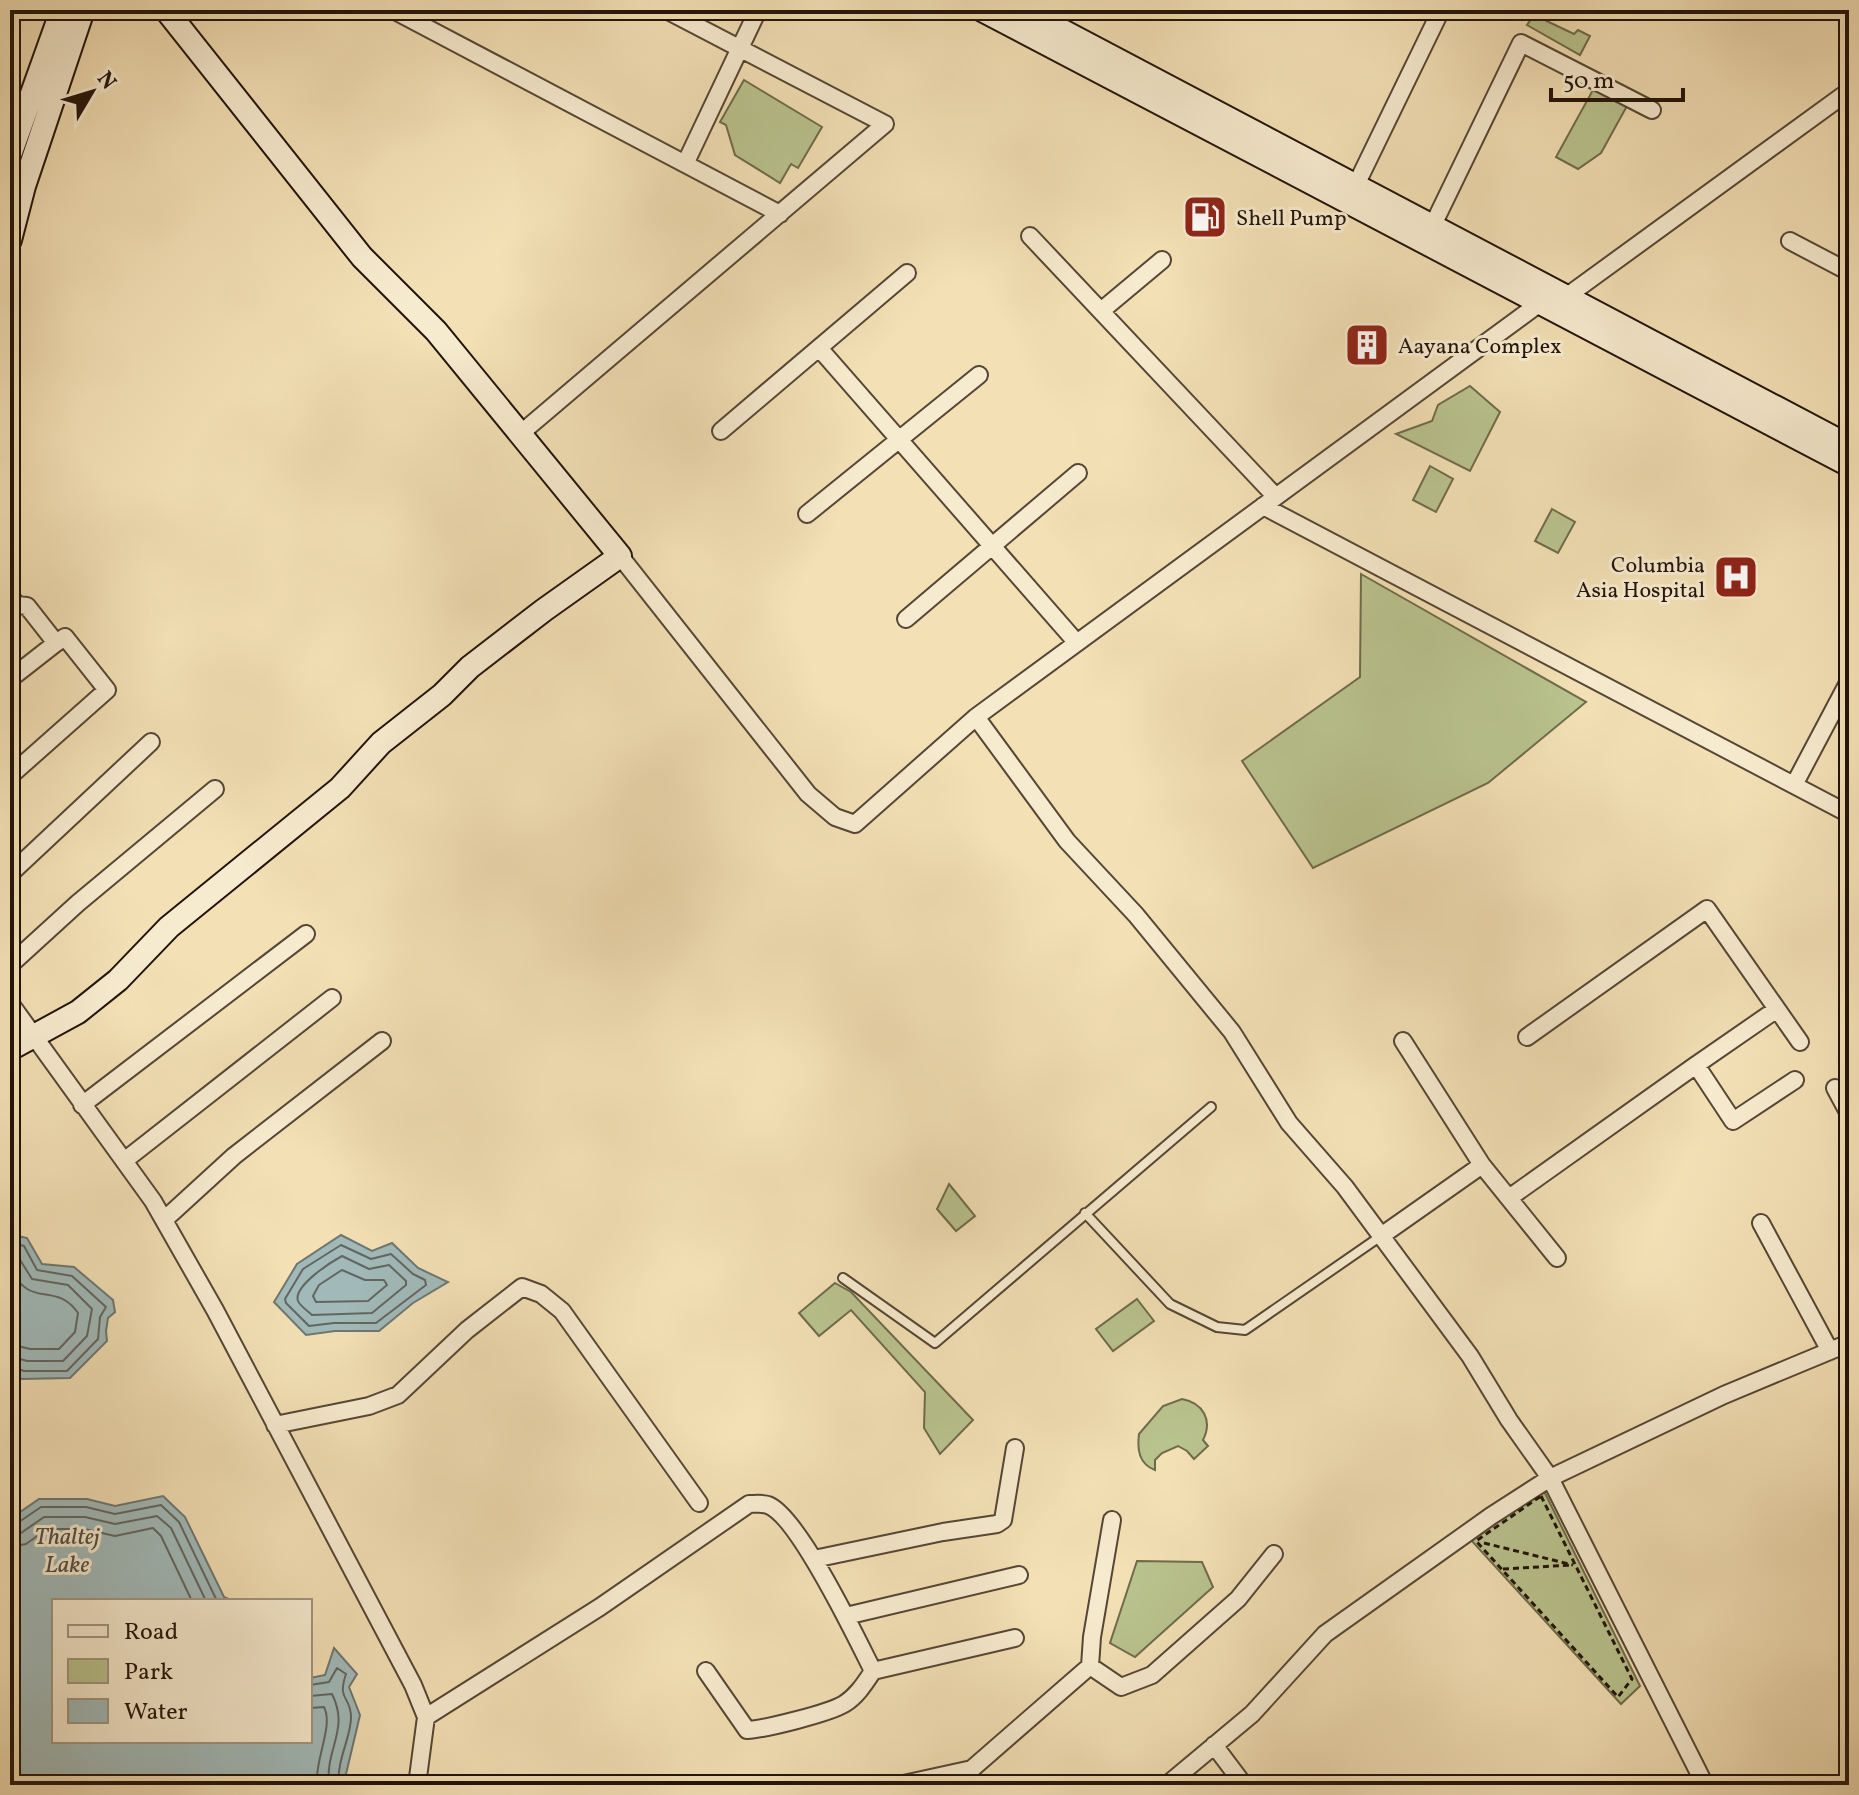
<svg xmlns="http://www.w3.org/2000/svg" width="1859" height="1795" font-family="Vollkorn,serif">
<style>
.green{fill:#b9c38e;stroke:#6e6b4c;stroke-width:2}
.water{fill:#a1bab9;stroke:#6e7773;stroke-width:2}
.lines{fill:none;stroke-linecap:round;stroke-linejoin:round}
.shore{stroke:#626662;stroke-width:2}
.lane-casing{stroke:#564635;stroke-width:12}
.street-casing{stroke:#564635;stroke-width:20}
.secondary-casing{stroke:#22130a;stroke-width:26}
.path{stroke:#22130a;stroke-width:3;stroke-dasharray:6 4;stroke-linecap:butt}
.lane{stroke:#f7ebcf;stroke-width:8}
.street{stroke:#f7ebcf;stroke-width:16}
.secondary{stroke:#f7ebcf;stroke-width:22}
.labels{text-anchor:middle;stroke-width:6;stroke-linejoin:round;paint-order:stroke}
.poi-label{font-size:22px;fill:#22130a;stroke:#f7ebcf;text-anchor:start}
.water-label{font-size:24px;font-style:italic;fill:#4e4d47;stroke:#f7ebcf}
</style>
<rect width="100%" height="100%" fill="#f3e0b5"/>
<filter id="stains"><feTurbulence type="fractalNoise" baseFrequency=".0025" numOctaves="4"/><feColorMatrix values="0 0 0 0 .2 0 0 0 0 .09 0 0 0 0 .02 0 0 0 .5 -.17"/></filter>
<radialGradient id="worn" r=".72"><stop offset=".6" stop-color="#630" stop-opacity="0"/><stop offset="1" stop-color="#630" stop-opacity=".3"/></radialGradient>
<!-- green -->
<path class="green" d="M1534,15l40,19 4,-4 12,6 -10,19 -53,-30z
M744,80l78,47 -24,41 -7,-4 -11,19 -45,-28 -9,-30 -6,-3z
M1594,88l33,18 -26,47 -23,16 -22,-12z
M1470,386l30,26 -30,59 -74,-37 36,-13 6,-16z
M1430,466l23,13 -17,33 -23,-12z
M1552,509l23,13 -17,31 -23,-12z
M1361,574l225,128 -98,81 -175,85 -71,-107 118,-84z
M949,1184l26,32 -19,15 -19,-22z
M835,1283l16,9 122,128 -33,34 -16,-26 1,-36 -74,-82 -32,26 -20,-23z
M1137,1299l17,22 -41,30 -17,-22z
M1182,1399c21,4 31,21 21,41l5,6 -14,13 -7,-8 -9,-5 -16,7 -7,7v10c-16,-6 -18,-20 -16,-36l24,-28z
M1543,1489l97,197 -19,18 -151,-165z
M1137,1561l65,1 11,25 -78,70 -25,-14z"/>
<!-- water -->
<path class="water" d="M10,1234l17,4 15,26 32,3 39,33 2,12 -7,6 -2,13 1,10 -37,37 -48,1 -12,-7z
M341,1235l31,16 20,-8 26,25 30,14 -35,21 -34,28h-44l-29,4 -32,-33 23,-38z
M163,1496l22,21 39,80 9,4h-179v140h256v-63l15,-3 9,-27 23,26 -8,13 11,28 -14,59 1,11h-337v-266l29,-20h48l28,7z"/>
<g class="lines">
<!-- shore -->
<path class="shore" d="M10,1242l14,4 13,24 35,6 34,31 -6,10 -2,22 -31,32h-43l-14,-5
M341,1245l30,14 20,-5 22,20 12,6 1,5 -50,38h-42l-25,3 -23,-23 -1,-4 18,-30z
M10,1253l7,2 15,24 36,6 24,24 -5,27 -24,25h-36l-17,-5
M342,1256l27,13 20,-4 17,16v4l-34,28 -60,2c-3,-3 -12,-9 -14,-14 -5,-15 33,-39 44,-45z
M10,1267c20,44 45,13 68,46l-3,19 -16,17h-29l-20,-5
M342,1270l23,10h19l3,5 -19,16 -52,1 -3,-6 6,-11z
M10,1525l6,-1 25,-17h45l29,7 46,-9 18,17 38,79
M10,1535l11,-2 23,-16h41l30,7 42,-8 14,12 35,73
M10,1547l16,-3 21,-15h37l31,7 38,-8 8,8 31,65
M310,1685l19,-3 8,-14 9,6c-9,27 4,21 5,42 1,20 -15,44 -12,69
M310,1696l22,-2c18,36 -7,54 -3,91
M310,1708l14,-1c10,19 -10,54 -7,78"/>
<!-- lane casing -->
<g class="lane-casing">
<path id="lane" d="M1085,1213l85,91 47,23 28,3 136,-94
M843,1278l92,65 276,-236"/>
</g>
<!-- street casing -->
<g class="street-casing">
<path id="street" d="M291,10h2
M393,10l387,204
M686,162l72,-152
M1356,185l85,-175
M1432,227l89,-184 131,67
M1030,236l246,261
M1790,241l59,31
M1559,302l290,-211
M1101,311l61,-51
M819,348l258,295
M721,431l186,-158
M520,434l365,-310 -219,-114
M1263,506l586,308
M807,514l172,-139
M620,556l188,238 27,23 20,7 121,-107 564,-414
M10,596l7,9 10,1 29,37 9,-6 42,53 -97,86
M906,619l172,-146
M10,679l46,-36
M976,717l91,124 69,74 96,117 57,91 56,64 125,169 39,64 41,58 155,307
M1794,785l55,-104
M10,874l141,-132
M10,965l68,-62 137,-114
M10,1003l143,198 62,109 198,375 13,32 -9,68
M1777,1009l-81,56 37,56 62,-41
M1527,1037l180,-128 93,133
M1835,1088l14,26
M82,1105l224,-171
M124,1161l208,-163
M1482,1165l75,93
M1509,1198l187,-133
M164,1220l70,-64 148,-115
M1761,1223l69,128
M1381,1236l101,-71 -79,-124
M275,1425l94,-19 29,-11 69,-65 55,-43 19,7 21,17 137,192
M814,1559l129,-27 54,-8 6,-4 12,-72
M846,1616l173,-41
M1090,1666l31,21 31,-12 86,-76 36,-45
M706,1671l41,59c19,-1 82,-17 97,-26 13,-8 21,-21 29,-33
M426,1717l174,-110 149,-103c6,0 14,-1 19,1 30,11 89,134 105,166l142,-33
M1214,1745l30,40
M899,1785l73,-16
M965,1785l1,-11 124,-108 2,-29 20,-117
M1167,1785l85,-71 73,-80 166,-118 59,-38 174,-83 125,-52"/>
</g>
<!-- secondary casing -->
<g class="secondary-casing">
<path id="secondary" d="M982,10l867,455
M1023,10l826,436
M10,155l52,-145
M10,240l14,-54 59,-176
M10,1049l68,-37 40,-32 51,-53 171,-139 41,-45 61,-48 28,-28 74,-57 76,-54 -184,-225 -74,-74 -196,-247"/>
</g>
<!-- path -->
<path class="path" d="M1541,1496l91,183 -14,18 -142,-156z
M1484,1543l89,22
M1503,1569l69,-4"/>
<!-- lane -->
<use href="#lane" class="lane"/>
<!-- street -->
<use href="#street" class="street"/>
<!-- secondary -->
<use href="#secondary" class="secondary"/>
</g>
<!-- icons -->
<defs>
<g id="fuel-square" transform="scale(2.3)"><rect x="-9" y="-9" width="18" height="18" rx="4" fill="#8f2418" stroke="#f7ebcf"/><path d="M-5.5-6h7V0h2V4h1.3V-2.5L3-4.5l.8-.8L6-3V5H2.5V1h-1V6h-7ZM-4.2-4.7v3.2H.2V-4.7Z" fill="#fff"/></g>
<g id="building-square" transform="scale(2.3)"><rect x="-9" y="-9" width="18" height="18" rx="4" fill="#8f2418" stroke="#f7ebcf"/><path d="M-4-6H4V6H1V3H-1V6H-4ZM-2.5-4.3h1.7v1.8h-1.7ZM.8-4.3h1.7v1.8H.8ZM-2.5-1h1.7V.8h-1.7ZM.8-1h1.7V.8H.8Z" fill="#fff"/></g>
<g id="hospital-square" transform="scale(2.3)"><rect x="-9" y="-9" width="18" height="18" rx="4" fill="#8f2418" stroke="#f7ebcf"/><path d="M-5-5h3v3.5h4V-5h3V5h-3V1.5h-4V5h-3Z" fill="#fff"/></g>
</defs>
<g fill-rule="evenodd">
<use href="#fuel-square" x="1205" y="217"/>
<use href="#building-square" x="1367" y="345"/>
<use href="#hospital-square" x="1736" y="577"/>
</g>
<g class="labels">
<!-- poi labels -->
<g class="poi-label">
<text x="1236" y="225">Shell Pump</text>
<text x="1398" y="353">Aayana Complex</text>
<text x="1705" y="572" text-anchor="end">Columbia<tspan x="1705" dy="25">Asia Hospital</tspan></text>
</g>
<!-- water labels -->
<g class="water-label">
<text x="67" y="1544">Thaltej<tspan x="67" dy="28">Lake</tspan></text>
</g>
</g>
<!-- margin -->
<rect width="1859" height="1795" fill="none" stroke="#f3e0b5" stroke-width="40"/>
<rect x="12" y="12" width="1835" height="1771" fill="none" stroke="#22130a" stroke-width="4"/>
<rect x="20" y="20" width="1819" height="1755" fill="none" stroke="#22130a" stroke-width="2"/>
<!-- legend -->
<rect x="52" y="1599" width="260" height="144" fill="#f7ebcf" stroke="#a29580" stroke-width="2"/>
<rect x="68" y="1625" width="40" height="12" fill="#f7ebcf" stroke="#a29580" stroke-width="2"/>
<text x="124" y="1639" font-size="24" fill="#22130a">Road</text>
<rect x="68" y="1659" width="40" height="24" fill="#b9c38e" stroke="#a29580" stroke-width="2"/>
<text x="124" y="1679" font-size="24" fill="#22130a">Park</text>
<rect x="68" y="1699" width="40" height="24" fill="#a1bab9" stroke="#a29580" stroke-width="2"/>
<text x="124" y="1719" font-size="24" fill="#22130a">Water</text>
<!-- north arrow -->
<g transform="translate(92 92) rotate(52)" stroke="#f7ebcf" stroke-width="6" paint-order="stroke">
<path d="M0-6L14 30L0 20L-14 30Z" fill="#22130a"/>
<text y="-12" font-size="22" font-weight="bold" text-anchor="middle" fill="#22130a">N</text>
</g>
<!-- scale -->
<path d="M1551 88v12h132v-12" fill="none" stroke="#22130a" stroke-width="4"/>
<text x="1563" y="88" font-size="24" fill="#22130a" stroke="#f7ebcf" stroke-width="6" paint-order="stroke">50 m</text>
<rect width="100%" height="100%" filter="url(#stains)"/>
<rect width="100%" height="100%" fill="url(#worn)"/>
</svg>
